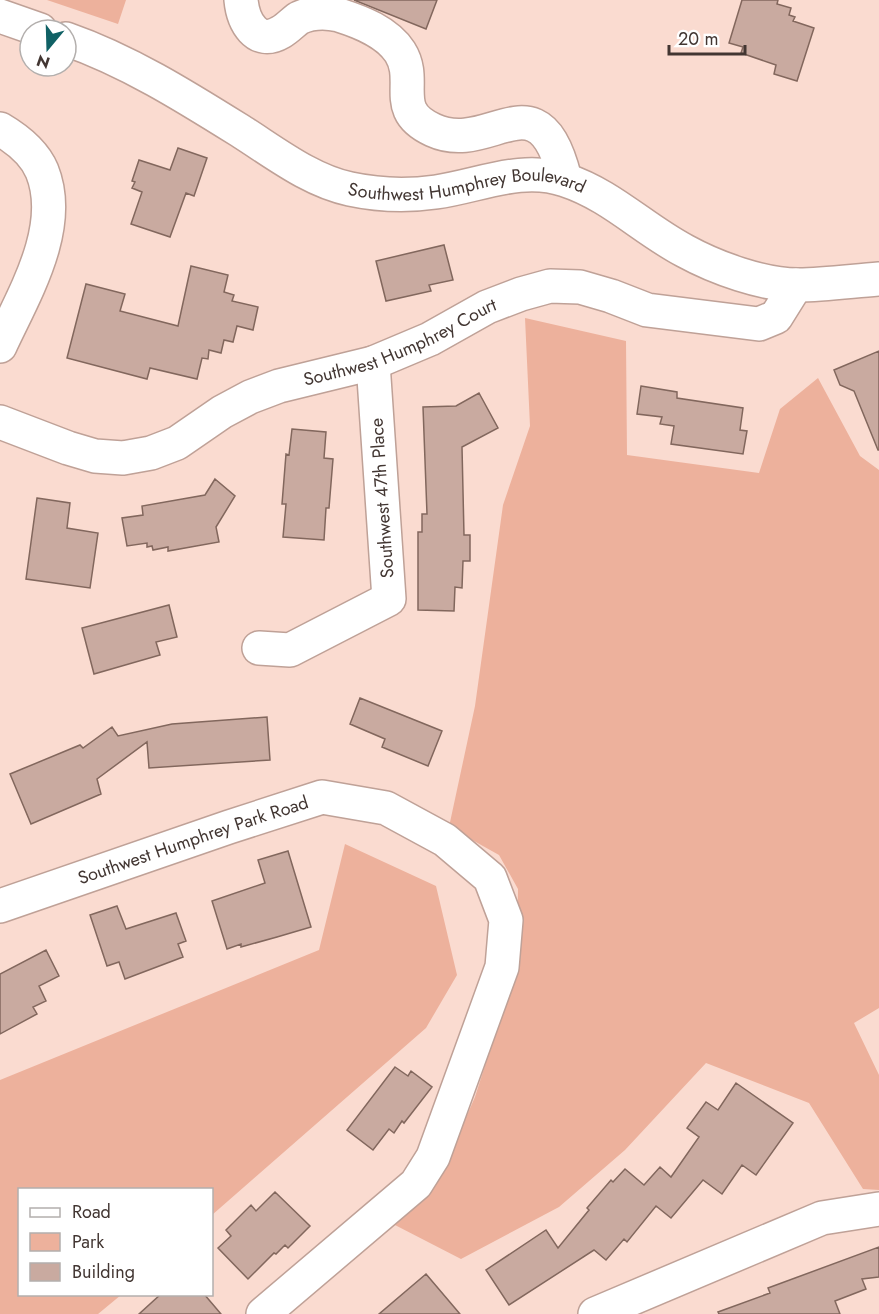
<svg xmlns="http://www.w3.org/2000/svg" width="879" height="1314" font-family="Jost,sans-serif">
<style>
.green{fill:#edb19c}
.building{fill:#c9aaa0;stroke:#82675d;stroke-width:1.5}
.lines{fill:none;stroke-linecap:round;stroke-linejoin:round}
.minor-casing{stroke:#bfa197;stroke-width:36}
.major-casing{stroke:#bfa197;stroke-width:36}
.minor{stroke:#fff;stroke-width:33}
.major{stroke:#fff;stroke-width:33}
.labels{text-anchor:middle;stroke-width:4.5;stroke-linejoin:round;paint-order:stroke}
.street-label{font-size:18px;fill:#423632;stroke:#fff}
</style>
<rect width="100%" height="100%" fill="#fadbd0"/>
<!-- green -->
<path class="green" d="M47,0h79l-8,24z
M525,318l101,23 1,114 132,18 21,-64 38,-31 42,78 19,14v538l-25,15 25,52v115l-16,-1 -54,-86 -103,-40 -81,87 -66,57 -98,52 -68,-35 45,-43 37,-84 42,-132 1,-76 -19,-34 -50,-28 26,-121 28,-201 27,-79z
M345,844l91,42 21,89 -31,53 -214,187v-25h-192v104l101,1 -23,19h-98v-234l319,-130z"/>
<!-- building -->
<path class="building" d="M354,0h83l-11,29z
M742,0h36l-1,4 14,4 -2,7 6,2 -2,4 21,7 -17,53 -23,-7 2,-9 -35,-12 2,-6 -14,-4z
M178,148l29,10 -13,38 -8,-3 -16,44 -39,-13 11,-32 -10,-4 3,-6 -3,-1 7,-21 31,10z
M444,245l9,35 -24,5 2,6 -45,10 -10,-40z
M191,266l37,9 -4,17 10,3 -2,6 26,6 -5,23 -16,-4 -4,16 -9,-2 -3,13 -12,-3 -1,9 -6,-1 -5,21 -47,-11 -3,11 -80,-21 19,-74 39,10 -5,17 58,15z
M879,351v99h-1l-24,-59 -14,-6 -6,-15z
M641,386l36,6v6l66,10 -3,22 7,1 -4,23 -72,-10 3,-18 -14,-2 2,-7 -25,-3z
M479,393l19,35 -36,19 2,88h6v26h-7l-1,27 -7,-1 -1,24 -36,-1v-78h4v-18h5l-4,-107 33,-1z
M292,429l34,3 -2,26 9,1 -4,49h-3l-2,32 -41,-3 3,-33h-4l4,-50 3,1z
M215,479l20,17 -19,31 3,15 -51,9v-4l-15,3 -1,-4 -5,1v-4l-20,3 -5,-28 21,-3 -1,-9 63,-11z
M37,498l33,5 -3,25 31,5 -8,55 -64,-9z
M169,605l8,32 -21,5 4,13 -66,19 -12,-46z
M360,698l82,33 -14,35 -46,-19 3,-8 -35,-15z
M267,717l3,43 -121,8 -2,-26 -50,37 4,15 -70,30 -21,-50 70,-29 3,3 29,-21 6,9 54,-12z
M288,851l23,76 -34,10 -36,10v-3l-14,5 -15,-48 53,-18 -7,-23z
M117,906l9,23 50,-16 10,28 -8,3 5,13 -58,22 -6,-17 -12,4 -17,-51z
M46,950l13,26 -20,10 7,15 -13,6 4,7 -37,20v-60z
M395,1067l13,9 3,-5 21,16 -28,36 -2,-2 -8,12 -5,-4 -16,21 -26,-20z
M736,1083l57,40 -37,52 -14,-10 -20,29 -19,-14 -32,38 -15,-12 -29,36 -3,-3 -18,21 -12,-10 -85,55 -23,-35 60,-40 12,18 31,-38 -2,-2 24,-28 2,2 12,-13 19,16 16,-18 11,10 28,-40 -12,-9 19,-26 12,8z
M275,1192l35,34 -22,22 -3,-3 -9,9 -2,-1 -26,26 -30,-31 13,-12 -5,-6 25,-25 5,6z
M879,1247v30l-17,2 4,10 -31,12 5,13h-121l-1,-2 52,-19 -2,-5z
M426,1274l34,40h-81z
M161,1294h43l17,20h-82z"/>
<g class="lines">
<!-- minor casing -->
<g class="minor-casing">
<g id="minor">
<path d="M241,0c2,21 15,47 40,32 7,-4 12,-10 18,-14 13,-6 27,-6 40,-3 22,7 48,17 61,37 19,30 -11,58 33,78 58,27 105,-59 132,49"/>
<path d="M0,129c17,10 34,23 42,42 23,57 -19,125 -42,175"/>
<path id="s1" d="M0,422l68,26 27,8 28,2 28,-5 26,-10 45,-31 28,-15 29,-11 94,-23 57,-24 57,-32 34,-13 29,-8 30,1 31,9 36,14 112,14 17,-7 20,-32"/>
<path d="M259,648l31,2 99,-51 -16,-236"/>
<path id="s2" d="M0,906l229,-79 93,-30 64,11 59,32 45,38 16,42 -4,47 -69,190 -17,27 -153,130"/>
<path d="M595,1314l227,-96 57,-9"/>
</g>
</g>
<!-- major casing -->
<g class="major-casing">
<g id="major">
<path d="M0,16l40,14"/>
<path id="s3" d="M66,39c63,22 120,58 176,93 33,21 69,49 108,57 28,6 58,7 86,3 43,-6 86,-27 129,-12 46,15 78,49 120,71 31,17 78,34 113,34 27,0 54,-4 81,-6"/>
</g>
</g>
<!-- minor -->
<use href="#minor" class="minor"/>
<!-- major -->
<use href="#major" class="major"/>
</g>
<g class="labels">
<!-- street labels -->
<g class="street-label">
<text dy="6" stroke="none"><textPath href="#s3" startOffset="441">Southwest Humphrey Boulevard</textPath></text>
<text dy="6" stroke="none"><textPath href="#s1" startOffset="432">Southwest Humphrey Court</textPath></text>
<text transform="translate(382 498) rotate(-94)" y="6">Southwest 47th Place</text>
<text dy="6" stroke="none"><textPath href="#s2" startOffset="204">Southwest Humphrey Park Road</textPath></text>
</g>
</g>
<!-- legend -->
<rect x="18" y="1188" width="195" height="108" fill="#ffffff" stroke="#b3afad" stroke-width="1.5"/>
<rect x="30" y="1208" width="30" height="9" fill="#ffffff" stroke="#b3afad" stroke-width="1.5"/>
<text x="72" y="1218" font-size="18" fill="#423632">Road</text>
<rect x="30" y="1233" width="30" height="18" fill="#edb19c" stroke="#b3afad" stroke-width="1.5"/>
<text x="72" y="1248" font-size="18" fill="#423632">Park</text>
<rect x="30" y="1263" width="30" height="18" fill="#c9aaa0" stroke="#b3afad" stroke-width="1.5"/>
<text x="72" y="1278" font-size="18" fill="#423632">Building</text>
<!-- north arrow -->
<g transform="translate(48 48) rotate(199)"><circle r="28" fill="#ffffff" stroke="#b3afad" stroke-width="1.5"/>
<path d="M0-4.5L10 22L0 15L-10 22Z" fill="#106165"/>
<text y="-9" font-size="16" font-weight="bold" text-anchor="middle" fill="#423632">N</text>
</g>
<!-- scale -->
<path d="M669 45v9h76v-9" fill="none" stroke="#423632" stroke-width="3"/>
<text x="678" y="45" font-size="18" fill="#423632" stroke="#ffffff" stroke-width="4.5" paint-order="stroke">20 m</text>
</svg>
